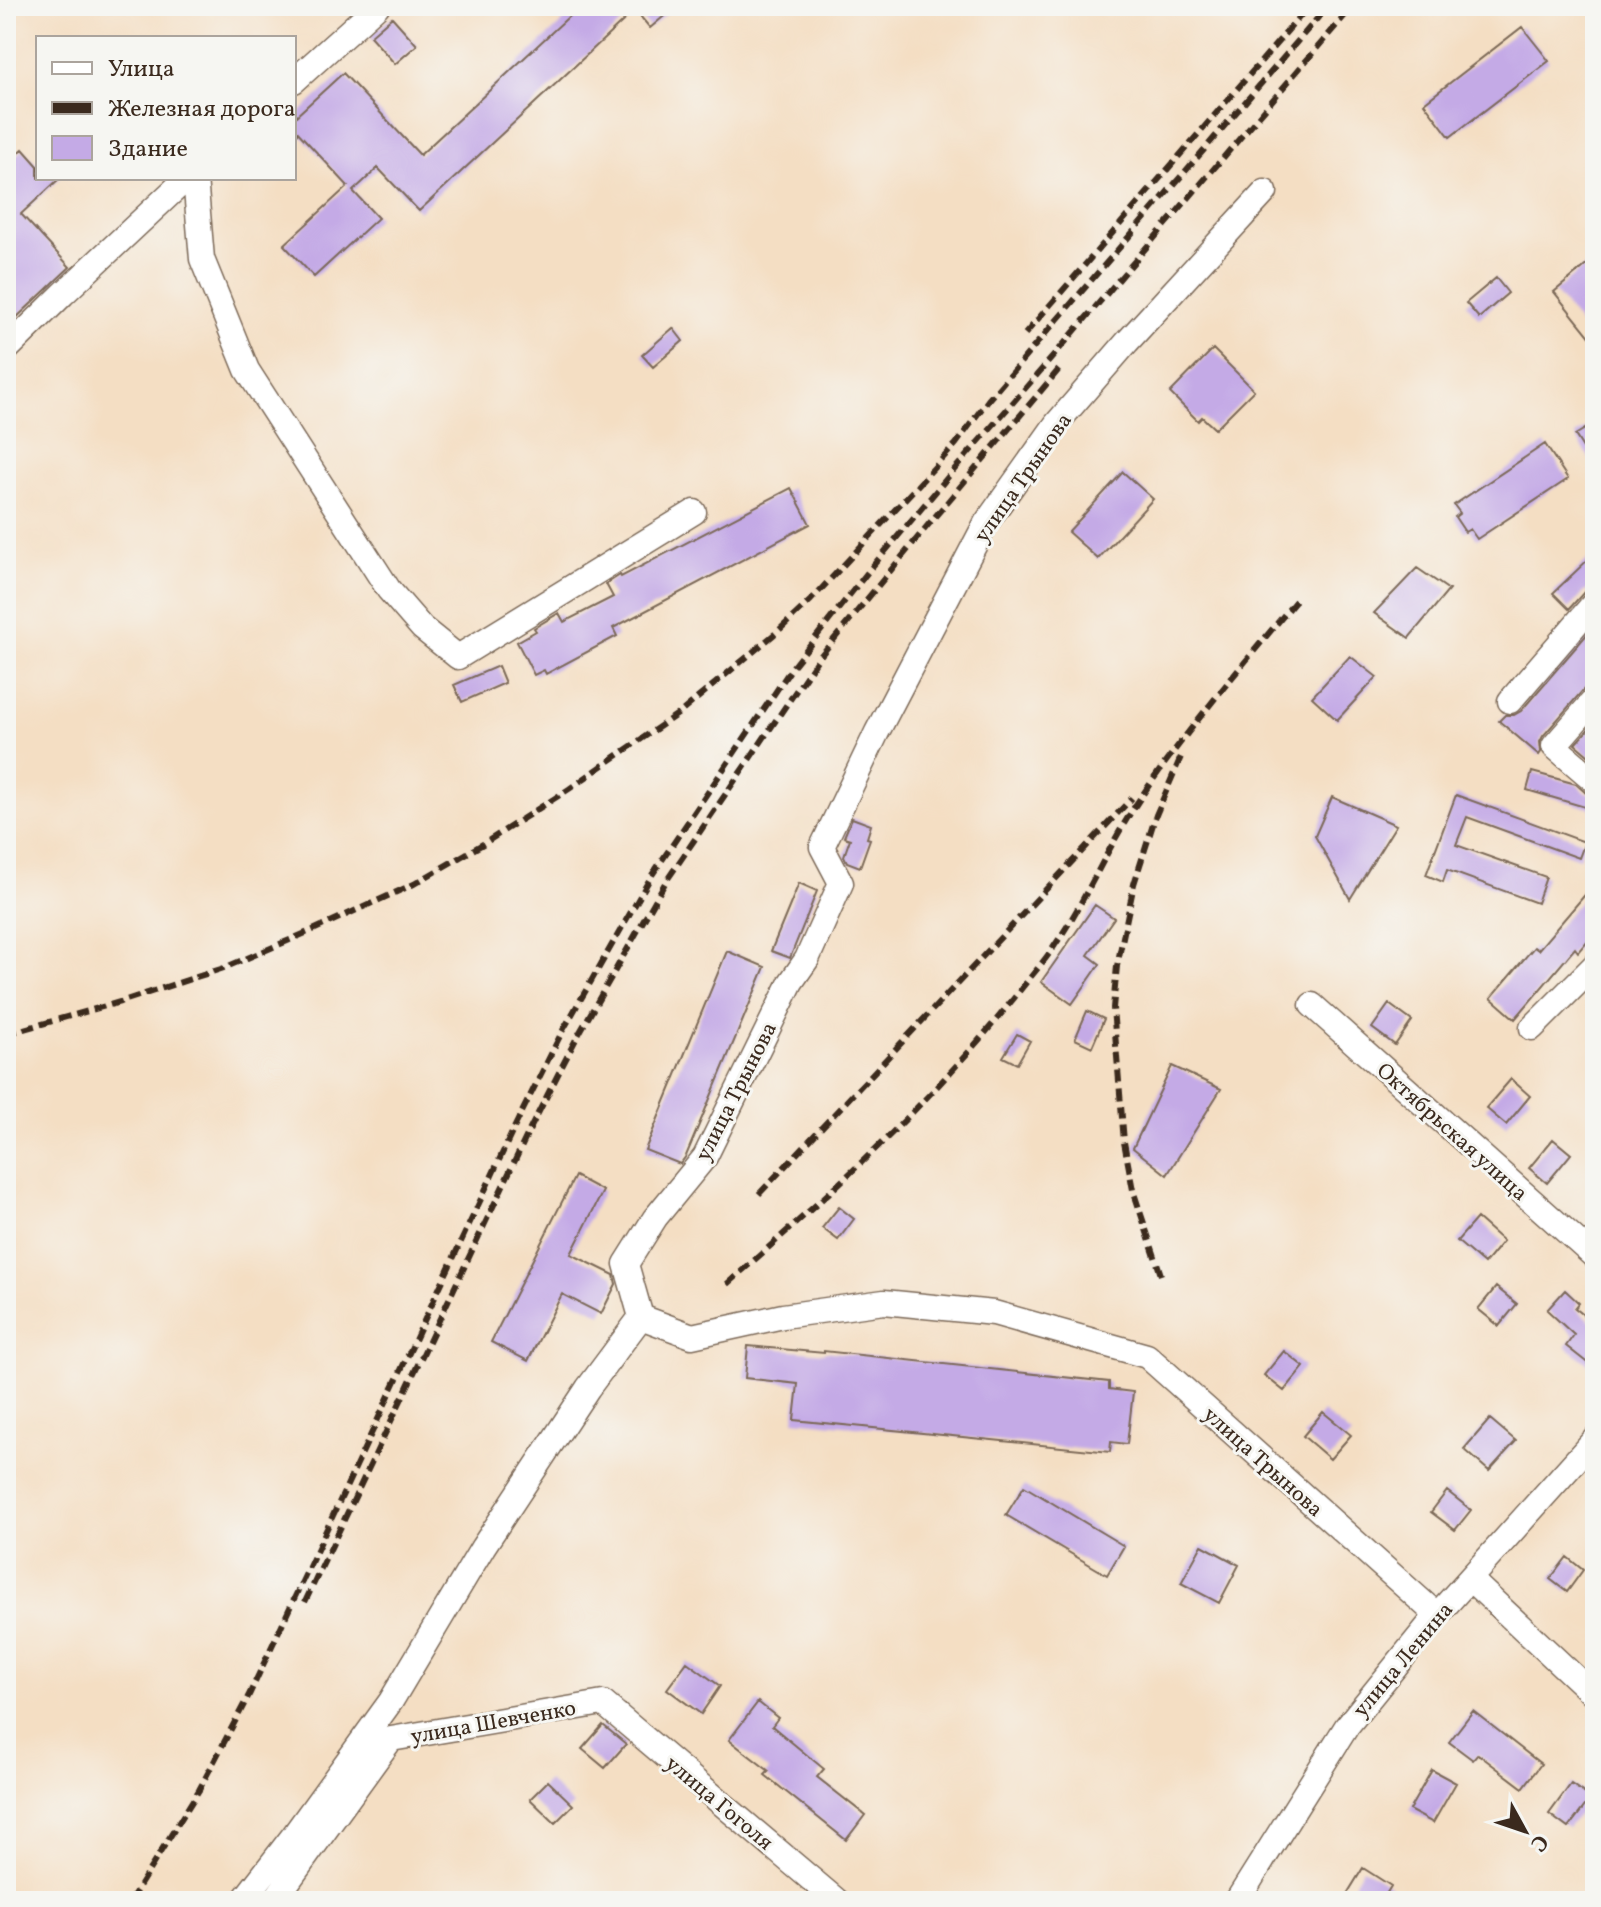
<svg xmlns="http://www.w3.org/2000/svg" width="1601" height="1907" font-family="Vollkorn,serif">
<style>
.building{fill:#c4aae6}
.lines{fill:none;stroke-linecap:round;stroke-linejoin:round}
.minor-casing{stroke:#7c6958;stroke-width:27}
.minor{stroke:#fff;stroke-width:24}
.rail{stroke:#3b2a1e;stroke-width:6;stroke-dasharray:12 6;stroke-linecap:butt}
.labels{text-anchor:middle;stroke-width:6;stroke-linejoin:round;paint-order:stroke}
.street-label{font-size:22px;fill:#3b2a1e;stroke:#f6f6f2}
</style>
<rect width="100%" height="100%" fill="#f6f6f2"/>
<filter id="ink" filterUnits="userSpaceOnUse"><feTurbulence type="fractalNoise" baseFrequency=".0125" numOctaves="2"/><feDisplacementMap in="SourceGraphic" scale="16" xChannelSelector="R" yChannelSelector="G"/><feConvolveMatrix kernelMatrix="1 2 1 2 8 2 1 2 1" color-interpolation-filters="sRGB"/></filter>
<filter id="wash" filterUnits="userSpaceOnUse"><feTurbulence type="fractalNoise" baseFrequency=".006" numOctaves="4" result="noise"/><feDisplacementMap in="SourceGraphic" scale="32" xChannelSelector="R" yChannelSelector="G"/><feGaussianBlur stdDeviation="1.8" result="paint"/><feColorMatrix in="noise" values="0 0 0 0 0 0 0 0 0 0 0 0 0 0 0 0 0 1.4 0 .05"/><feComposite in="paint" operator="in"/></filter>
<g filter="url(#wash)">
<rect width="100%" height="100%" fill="#f4dec3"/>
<g id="blocks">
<!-- building -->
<path class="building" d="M580,6h96l-26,22 -15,-18 -216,201 -41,-43 -25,23 25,27 -64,59 -30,-32 64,-59 -54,-58v-10l49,-45 77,82z
M392,17l25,28 -22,19 -25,-28z
M1522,27l27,34 -99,76 -26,-34z
M23,149l15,17v12h22l-39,36 49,53 -55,52 -9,-9v-146z
M1595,258v85l-41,-51z
M1496,278l12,15 -29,25 -13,-15z
M673,328l10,13 -30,26 -11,-12z
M1213,349l41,41 -39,39 -13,-12 -4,4 -28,-28z
M1595,423v44l-20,-32z
M1545,444l23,35 -91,60 -7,-10 -5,3 -10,-15 5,-4 -6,-8z
M1123,472l30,27 -55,60 -30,-27z
M791,488l19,36 -197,104 4,8 -71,38 -2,-4 -10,5 -17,-33 19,-11 -2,-3 25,-15 5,9 49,-25 -7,-13 14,-9 1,2z
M1595,553v34l-11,5 -15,17 -16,-16z
M1417,568l32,22 -40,48 -35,-25z
M1595,625v59l-6,1 -5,4 -41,47 -3,6 1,10 -2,3 -40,-34 6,-6h9l7,-4z
M1350,656l27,21 -40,43 -25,-23z
M498,666l7,17 -43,19 -8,-17z
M1595,722v39l-20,-17z
M1532,772l44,12 10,9 9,3v14l-68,-20z
M1456,795l129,47 -6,16 -112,-41 -11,28 90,32 -9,26 -90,-33 -4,12 -17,-7z
M1332,797l64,28 -46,74 -35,-63z
M852,818l19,7 -4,13 3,1 -10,28 -13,-5 -3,-6 6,-17 -6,-2z
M799,883l18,8 -27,67 -19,-7z
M1595,883v49l-17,20 -3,-4 -60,71 -24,-21 43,-51 4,3z
M1095,905l19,13 -26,37 12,9 -28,40 -31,-22z
M727,951l38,16 -79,189 -6,8 -35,-14z
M1389,1004l23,17 -17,24 -23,-17z
M1087,1011l17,8 -12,28 -17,-8z
M1017,1034l13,7 -13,23 -14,-7z
M1172,1066l49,23 -54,86 -34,-27z
M1511,1079l19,17 -24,29 -20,-17z
M1553,1139l18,15 -24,29 -18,-15z
M575,1176l28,15 -32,63 43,21 2,9 -15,30 -39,-20 -34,67 -37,-19z
M839,1207l15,12 -16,21 -16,-12z
M1477,1218l26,23 -19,23 -27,-23z
M1496,1287l21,17 -18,22 -21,-17z
M1565,1290l14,13 -4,5 20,16v45l-29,-23 8,-11 -27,-25z
M748,1346l76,7v-2l285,31v7l24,3 -6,52 -16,-2 -1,10 -316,-32 4,-36 -53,-6z
M1284,1351l20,16 -20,24 -20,-16z
M1323,1412l28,23 -21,24 -27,-23z
M1490,1419l26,22 -27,30 -25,-22z
M1024,1486l100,60 -17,29 -101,-60z
M1447,1491l24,19 -16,20 -24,-18z
M1202,1545l37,20 -20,38 -38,-20z
M1567,1557l16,13 -16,22 -17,-13z
M687,1662l33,24 -19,28 -34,-25z
M758,1702l20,16 -6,8 52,43 -7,8 48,38 -19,25 -81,-65 4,-4 -40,-31z
M1473,1711l68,53 -18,24 -45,-34 -5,6 -24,-18z
M603,1725l23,19 -21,24 -23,-19z
M1432,1770l24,13 -23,40 -24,-13z
M548,1781l25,24 -18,18 -25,-24z
M1571,1784l20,14 -23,30 -19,-14z
M1363,1868l28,18 -9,15h-24l-11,-7z"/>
</g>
</g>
<g filter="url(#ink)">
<use href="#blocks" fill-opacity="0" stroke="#7c6958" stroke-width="2"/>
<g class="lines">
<!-- minor casing -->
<g class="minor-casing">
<path id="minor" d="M294,81l83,-75
M195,178l7,81 45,111 142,220 33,38 36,29 236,-145
M1265,192l-138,150 -70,81 -71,100 -109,209 -55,115 19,36 -34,76 -16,23 -86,175 -50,61 -29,46 15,53 51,19 91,-20 101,-14 110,11 153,43 290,259
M6,350l57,-56 124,-116
M1595,699l-41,47 41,35
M1510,701l85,-99
M1312,1005l283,252
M1532,1028l63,-63
M1470,1579l125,117
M243,1901l51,-66 97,-134 92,-154 105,-159 53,-71
M274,1901l117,-162 212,-36 234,198
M1237,1901l110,-175 90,-111 158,-176"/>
</g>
<!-- minor -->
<use href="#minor" class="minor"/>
<!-- rail -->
<path class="rail" d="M1025,334l284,-328
M6,1034l114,-32 104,-34 89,-38 101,-46 74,-43 81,-52 113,-78 95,-79 34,-32 145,-156 32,-44 340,-394
M759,1194l373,-396
M1161,1275l-28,-85 -9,-48 -11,-134 4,-42 17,-82 22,-69 27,-63
M727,1284c104,-91 204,-181 291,-291 12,-16 26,-31 37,-48 31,-45 52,-97 82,-142 48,-72 106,-138 161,-205
M305,1602l224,-471 47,-92 89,-156 152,-223 116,-141 128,-152
M130,1901l69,-111 51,-97 266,-569 46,-92 90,-157 141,-209 78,-98 82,-97 97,-111 303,-354"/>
</g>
</g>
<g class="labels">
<!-- street labels -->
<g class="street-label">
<text transform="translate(1022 477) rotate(-55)" y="8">улица Трынова</text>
<text transform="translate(735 1091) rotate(-63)" y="8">улица Трынова</text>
<text transform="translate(1453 1131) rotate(42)" y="8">Октябрьская улица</text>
<text transform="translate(1264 1461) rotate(42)" y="8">улица Трынова</text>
<text transform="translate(1402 1659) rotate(-50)" y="8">улица Ленина</text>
<text transform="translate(493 1721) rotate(-10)" y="8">улица Шевченко</text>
<text transform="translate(720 1802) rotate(40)" y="8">улица Гоголя</text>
</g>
</g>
<!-- margin -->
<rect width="1601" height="1907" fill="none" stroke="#f6f6f2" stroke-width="32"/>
<!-- legend -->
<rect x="36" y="36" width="260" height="144" fill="#f6f6f2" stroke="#aba49d" stroke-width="2"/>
<rect x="52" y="62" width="40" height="12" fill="#ffffff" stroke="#aba49d" stroke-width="2"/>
<text x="108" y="76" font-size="24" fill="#3b2a1e">Улица</text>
<rect x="52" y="102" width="40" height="12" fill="#3b2a1e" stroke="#aba49d" stroke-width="2"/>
<text x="108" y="116" font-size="24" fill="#3b2a1e">Железная дорога</text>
<rect x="52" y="136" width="40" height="24" fill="#c4aae6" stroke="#aba49d" stroke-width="2"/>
<text x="108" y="156" font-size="24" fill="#3b2a1e">Здание</text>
<!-- north arrow -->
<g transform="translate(1525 1831) rotate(130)" stroke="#f6f6f2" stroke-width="6" paint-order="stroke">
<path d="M0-6L14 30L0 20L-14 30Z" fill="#3b2a1e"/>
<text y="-12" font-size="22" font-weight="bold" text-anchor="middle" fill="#3b2a1e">С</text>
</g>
</svg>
